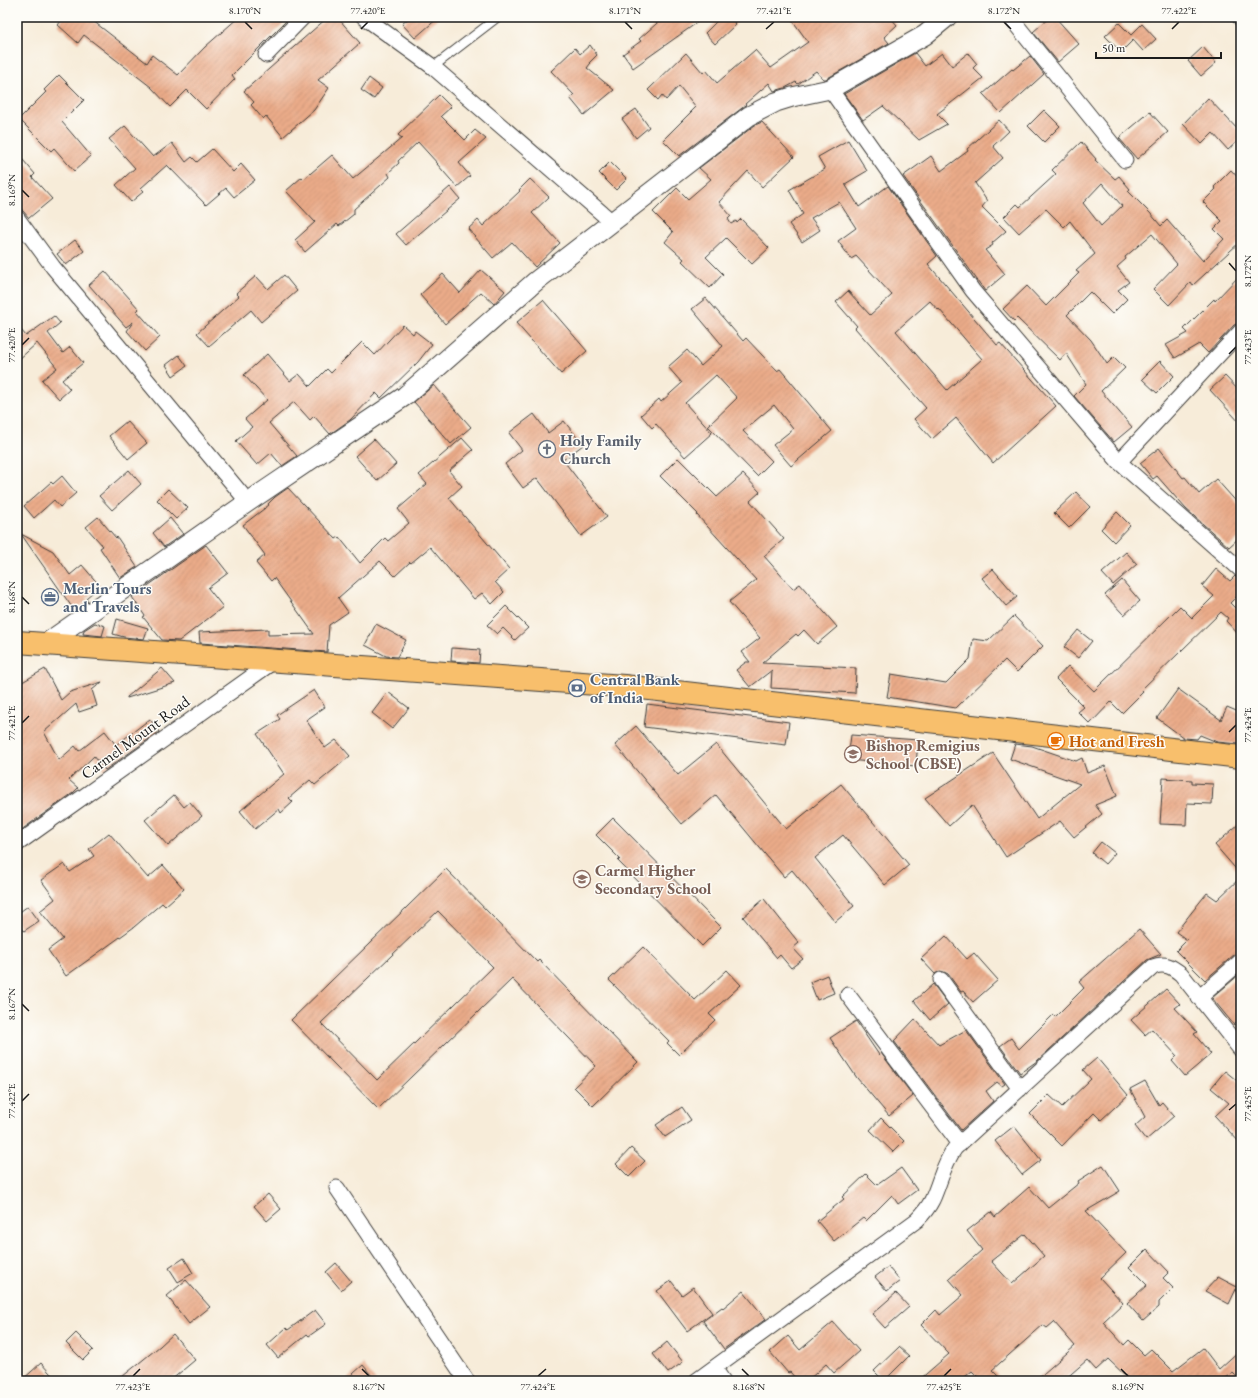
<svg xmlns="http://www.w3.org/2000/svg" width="1258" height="1398" font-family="'EB Garamond',serif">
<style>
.building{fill:url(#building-hatch);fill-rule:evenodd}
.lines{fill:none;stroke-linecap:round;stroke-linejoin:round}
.service-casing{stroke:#3d3b38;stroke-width:10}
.minor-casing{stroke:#3d3b38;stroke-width:17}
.tertiary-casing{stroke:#3d3b38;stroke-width:21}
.primary-casing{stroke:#3d3b38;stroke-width:24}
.service{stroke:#fff;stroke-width:8}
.minor{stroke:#fff;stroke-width:15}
.tertiary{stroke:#fff;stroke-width:19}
.primary{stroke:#f8bf6c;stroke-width:22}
.ticks{fill:none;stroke:#1c1c1c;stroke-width:1.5}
.labels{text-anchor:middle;stroke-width:3;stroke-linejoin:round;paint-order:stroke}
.worship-label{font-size:16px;font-weight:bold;fill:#5b616d;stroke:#fdfcf7;text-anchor:start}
.service-label{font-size:16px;font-weight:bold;fill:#4e5e75;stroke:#fdfcf7;text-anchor:start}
.street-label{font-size:16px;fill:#1c1c1c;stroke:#fdfcf7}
.food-label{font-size:16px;font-weight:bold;fill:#c56008;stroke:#fdfcf7;text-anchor:start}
.education-label{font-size:16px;font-weight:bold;fill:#785e54;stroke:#fdfcf7;text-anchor:start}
.neatline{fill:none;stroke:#1c1c1c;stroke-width:1.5}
.ticks-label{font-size:10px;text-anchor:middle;fill:#1c1c1c}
</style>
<defs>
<pattern id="building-hatch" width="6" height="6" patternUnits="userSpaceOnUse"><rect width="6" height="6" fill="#eaab89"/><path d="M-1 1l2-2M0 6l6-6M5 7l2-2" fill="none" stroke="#c89376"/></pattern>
</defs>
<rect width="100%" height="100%" fill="#fdfcf7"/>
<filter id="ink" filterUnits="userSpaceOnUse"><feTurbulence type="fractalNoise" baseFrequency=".025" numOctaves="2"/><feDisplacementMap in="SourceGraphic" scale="8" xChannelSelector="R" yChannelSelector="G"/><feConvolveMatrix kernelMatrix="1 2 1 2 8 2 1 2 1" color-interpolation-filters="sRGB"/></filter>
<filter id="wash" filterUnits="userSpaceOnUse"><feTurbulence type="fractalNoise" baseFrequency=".012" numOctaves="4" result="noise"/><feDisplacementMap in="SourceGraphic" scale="16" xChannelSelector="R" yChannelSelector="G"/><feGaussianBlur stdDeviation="0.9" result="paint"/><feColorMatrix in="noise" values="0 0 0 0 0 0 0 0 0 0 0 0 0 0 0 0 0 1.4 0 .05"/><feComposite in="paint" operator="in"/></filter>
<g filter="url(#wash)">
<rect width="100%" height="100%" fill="#f7ecd9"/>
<g id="blocks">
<!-- building -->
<path class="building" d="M64,17h24l59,46 5,-8 26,20 27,-28 34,-30h51l-58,58 3,4 -29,30 -19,-19 -17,17 -19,-20 -67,-52 -6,8 -20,-18z
M328,17h9l23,26 -42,37 11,8 -15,22 -31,27 -17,-21 -3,3 -12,-14 3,-3 -10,-11z
M410,17h29l-24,21 -13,-14z
M664,17h41l-72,51 -10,-14 18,-13 -2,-2z
M721,17h8l7,7 -21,20 -10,-11z
M790,17h100l7,8 -13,12 5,6 -63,36h-3l-7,-8 -18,13 -2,-2 -11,6 -11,3 -5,-8 -24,21 1,1 -67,51 -16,-16 33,-33 -17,-21 -13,14 -4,-5 -4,5 -10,-10 38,-37 17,20 3,-3 11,13 38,-33 16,18 37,-26z
M1050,17h5l24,27 -21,18 -25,-30z
M1119,23l12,12 11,-11 14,15 -13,12 -10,-11 -12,12 -16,-16z
M590,45l7,10 -8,8 1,1 -3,4 27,22 -30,25 -14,-17 4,-3 -23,-24 24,-23 5,6z
M1203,47l13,16 -15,13 -13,-15z
M915,53l10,13 17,-13 10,13 16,-13 9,11 -4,4 10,10 -46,36 10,10 -28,16 -36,-34 -20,14 -19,-26z
M1030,56l14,18 -43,39 -18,-19 29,-25 1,1z
M59,75l25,25 -22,22 29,34 -17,15 -20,-23 -3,3 -32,-32 27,-27 -2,-2z
M369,78l13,10 -8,11 -13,-9z
M439,95l12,12 -10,9 24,24 10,-10 11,9 -27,24 11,13 -13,11 -20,-23h1l-20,-22 -20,19 1,2 -11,10 2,4 -36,32v5l-15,12 -2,-2 -32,28 -10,-12 20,-18 -29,-31 16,-14 2,2 28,-24 21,24 49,-41 -4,-3z
M1208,98l33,35v5l-13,12 -15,-17 -11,11 -19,-20z
M636,109l13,18 -13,11 -14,-19z
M1044,110l16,16 -16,16 -16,-16z
M1150,112l18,20 -31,27 -18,-21z
M999,120l10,11 -16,15 10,12 -28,25 12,18 -5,6 24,24 -14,12 1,2 -8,5 20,24 -20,17 -82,-115 28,-20 10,15 27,-20 -1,-2z
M762,122l32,35 -32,30 -14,-16 -29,31 12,14 -3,3 3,5 5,-3 1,2 4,-4 28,29 -17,16 -26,-26 -20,19 17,17 -13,14 -28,-27 2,-2 -19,-17 8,-10 -20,-20 24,-24 11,11 23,-20 -12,-11 56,-43z
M125,126l28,31 19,-14 14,19 6,-5 5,5 15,-13 21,23 8,-8 14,16 -21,17 -8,-9 -20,17 -39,-40 -26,23 3,3 -13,11 -15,-17 19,-17 -26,-29z
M848,140l19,31 -22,13 14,23 29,-21 49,70 -9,8 69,81 3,-2 56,63 -63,57 -37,-45 -24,21 -18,-20 12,-11 -71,-80 2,-2 -21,-24 12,-11 22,24 22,-20 -36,-39 -5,3 -13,-18 18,-13 -17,-26 -28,16 9,12 -18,12 -13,-18 14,-10 -14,-24 36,-21 -7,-12zM930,301l8,9 1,-1 43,50 -35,31 -51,-59z
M1081,142l15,17 -1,1 20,19 4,-3 11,13 -2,2 22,22 11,13 6,-6 36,41 21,-22 -10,-10 8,-8 -19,-19 13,-13 -2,-2 17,-17 10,11v60l-48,44 -2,-3 -22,23 -16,-16 24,-25 -25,-30 -27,23 1,2 -9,8 12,15 -11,8 9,9 -15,15 -22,-22 -23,23 24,25 16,24 7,-7 11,11 -24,23 31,36 -18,15 -40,-46 12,-12 -20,-31 -6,7 -43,-42 -3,3 -11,-12 24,-23 19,20 33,-33 -3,-2 19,-17 -25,-33 -6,6 -18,-18 -27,24 -15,-16 13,-13 3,3 36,-33 -4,-4zM1102,183l20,23 -21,20 -18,-23z
M17,153l18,21 -3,3 20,22 -23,19 -12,-14z
M610,162l17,17 -11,11 -17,-17z
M530,179l19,18 -17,16 28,30 -25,24 -23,-25 -19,16 -25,-29 10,-9 5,6 37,-35 -1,-1z
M450,187l10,12 -54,46 -10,-11z
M75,240l9,11 -18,14 -9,-11z
M481,270l24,21 -11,13 -13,-12 -36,32 -25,-29 23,-21 17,19z
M105,271l34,38 -2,2 23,26 -15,14 -18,-20 6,-9 -7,5 -37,-42z
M1241,274v48l-7,3 -26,28 -9,-9 -24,14 -9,-13 22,-12 -4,-4 30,-30 1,2z
M284,275l13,16 -36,31 -10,-12 -42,36 -12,-13 42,-37 -3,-3 20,-17 12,13z
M706,298l37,43 3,-3 31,33 3,-2 52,62 -41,35 -18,-21 20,-16 -19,-24 -31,26 29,30 -15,15 -49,-50 29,-28 -21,-23 -31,28 27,30 -27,24 -29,-33 -4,4 -11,-13 18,-16 2,3 21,-19 -14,-16 19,-17 14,16 22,-20 -31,-37z
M543,300l44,51 -26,23 -45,-51z
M54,316l6,7 -12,10 15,20 7,-6 13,16 -21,17 8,9 -11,10 -17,-19 15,-12 -20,-25 -20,18v-36l9,11z
M403,325l10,9 2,-3 17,13 -14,18 -37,36 -5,-5 -26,27 -20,14 -16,-18 -4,4 -16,-18 -25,21 28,33 -15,10 -11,-13 -14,12 -21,-24 16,-14 -7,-8 22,-19 -23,-25 23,-21 23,27 9,-7 11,12 17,-17 4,4 31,-31 13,13z
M179,355l8,11 -14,10 -7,-11z
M1160,361l14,15 -17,17 -15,-14z
M1225,376l16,17v31l-31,-34z
M434,385l37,42 -20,17 -37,-42z
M534,414l14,19 16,-12 19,24 -20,15 44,57 -26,19 -44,-58 -14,10 -18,-24 17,-14 -13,-17z
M127,421l20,22 -19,16 -19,-23z
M462,438l11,12 -24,21 13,15 -13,12 60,71 -14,13 9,10 -12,12 -10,-11 -8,6 -44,-52 -19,16 -1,-1 -15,14 -15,-15 -42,37 10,14 -19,13 -2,27 -127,-9 -1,-11 69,-3v6l46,-1 -40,-56 -3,3 -15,-18 9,-8 -22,-30 26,-20 -1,-1 7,-7 13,-9 48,51 3,-2 21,26 25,-25 3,3 21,-18 -11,-14 29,-25 -8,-9z
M374,439l22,25 -19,17 -22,-25z
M1159,448l24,30 2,-1 14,17 17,-15 25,28v29l-12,11 -43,-38 -29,-33 -4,3 -13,-16z
M678,458l39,39 26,-23 17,18 -10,9 34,38 -20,17 29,33 7,-5 37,43 -20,17 -13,-14 -6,6 -2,-2 -34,29 94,5 -1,25 -84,-5 1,-18 -22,17 -14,-17 10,-8h4l-8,-10 18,-14 -31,-36 27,-22 -59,-65 1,-1 -38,-38z
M129,470l12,14 -29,26 -13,-14z
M62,476l14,17 -16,14 -6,-7 -20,18 -10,-12 27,-24 2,2z
M168,489l20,19 -12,11 -19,-19z
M1076,492l14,15 -21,21 -15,-15z
M1117,512l13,13 -16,17 -13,-13z
M98,517l18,21 1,-1 20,30 -17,11 -20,-30 3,-2 -17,-19z
M170,518l13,16 -19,13 -11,-14z
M21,534l32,17 17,24 12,-10 18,21 -14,12 2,3 -14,9z
M206,545l22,28 -20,15 15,19 -44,34 -17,-1 -19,-23 2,-1 -13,-19z
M1126,552l11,12 -24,21 -11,-12z
M993,569l24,28 -11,9 -24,-28z
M1216,569l14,12 5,-5 6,7v9l-11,11 5,5 6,-8v37l-15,-16 2,-3 -7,-6 -80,78 2,2 -21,21 -11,-11 -21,22 -12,-12 6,-5 -28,-28 12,-13 26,25 86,-85 12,12 22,-22 -12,-10z
M1122,580l18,21 -16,14 -19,-20z
M506,606l22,22 -13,12 -12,-12 -6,6 -10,-9z
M1014,616l29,30 -26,26 -12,-12 -49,48 -69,-11 4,-23 55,9 24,-24 3,-20 15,2z
M117,619l31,9 -4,11 -20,-2 -11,-3z
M95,623l10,3 -3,10 -19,-2 1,-4z
M376,624l30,16 -9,17 -11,-1 -21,-11z
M1078,630l14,11 -14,17 -14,-11z
M452,648l28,2 -1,13 -28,-2z
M162,668l13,15 -48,15v-1z
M45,669l16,31 9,-8 32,-10 -10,8 5,16 -18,6 -3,-8 -32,28 15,28 16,-14 4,5 26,-20 11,14 34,-26 9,13 -54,38 -11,-14 -25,24 9,8 -5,5 -56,40v-148z
M1178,689l43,31 6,-13 14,6v23l-3,8 -21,-2 -17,-7 -3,4 -13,-1 -27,-20z
M314,690l11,17 -19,13 19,28 11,-8 14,16 -35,29 -5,-5 -21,18 4,4 -12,11 -2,-4 -24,20 -15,-18 44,-37 -27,-40 23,-15 -3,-4z
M388,692l21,16 -17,21 -20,-16z
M647,704l142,18 -3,23 -142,-18z
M636,726l42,49 38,-31 70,85 55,-45 68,81 -24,20 -42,-50 -28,23 39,48 -19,16 -43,-52 -8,7 -68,-82 -34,29 -67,-79z
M851,735l67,5 -2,26 -68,-6z
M1015,744l17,2 44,15 6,-3 5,15 18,-7 12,30 -22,9 7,9 -28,23 -14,-16 -54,36 -34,-52 -23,21 -24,-28 68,-45 44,66 43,-35 -70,-25z
M1163,778l29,2v3l21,1 -1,20 -25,-1 -1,22 -26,-1z
M174,795l10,12 6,-5 12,14 -34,30 -23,-26z
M613,818l108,109 -19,19 -84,-85 2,-2 -24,-24z
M1241,822v53l-26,-30z
M109,833l39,45 15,-13 21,24 -19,17 -3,-3 -28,24 -68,49 -18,-26 15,-11 -23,-28 15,-12 -14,-19 23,-16 6,8 24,-16 -5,-7z
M1101,842l14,11 -10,11 -13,-11z
M446,869l91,93 2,-2 99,102 -45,44 -19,-19 22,-21 -84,-87 -134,130 -87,-89zM438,911l55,56 -116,113 -56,-57z
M1241,877v75l-6,2 -30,26 -29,-29 11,-11 -11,-8 31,-39 10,7z
M764,899l35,44 -6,5 10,11 -12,9 -11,-13 -3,3 -34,-41z
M28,906l11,15 -15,10 -7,-9v-8z
M1139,929l22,25 -14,6 -110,101 -17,12 -20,-27 11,-8 8,11 34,-34 2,2 29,-29 -5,-6z
M946,936l21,23 7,-6 24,27 -25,22 -10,-11 -2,1 -13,-18 -4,-2 -4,-1 -5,3 -14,-15z
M643,947l52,53 32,-30 14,15 -32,29 6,6 -36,35 -12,-12 2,-2 -60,-61z
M1241,973v46l-7,6 -22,-27z
M827,975l7,18 -17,7 -7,-18z
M933,984l15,20 -18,16 -16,-19z
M1166,989l14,15 -5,4 22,24 -3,2 17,20 -26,22 -13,-15 5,-5 -25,-27 -7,6 -14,-15z
M915,1019l24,26 27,-15 39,54 -3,2 -5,-4 -11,9 7,10 -32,29 -67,-89z
M856,1021l23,34 2,-2 32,43 -24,20 -32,-38 -27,-40z
M1097,1058l31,37 -27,25 -7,-7 -32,33 -32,-32 19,-19 13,12 29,-28 -8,-9z
M1225,1071l16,13v60l-26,-28 14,-13 -18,-15z
M1145,1081l14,24 3,-3 12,14 -28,24 -11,-14 10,-9 -15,-28z
M682,1107l9,13 -26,17 -9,-12z
M881,1118l23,23 -11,11 -23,-22z
M1014,1126l27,34 -19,15 -27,-34z
M631,1148l14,13 -16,16 -13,-13z
M1103,1165l17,26 -34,20 40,42 -26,25 23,25 -20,19 21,23 5,-5 15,15 7,-6 22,22 30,-23 16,21 22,-20v32l-8,-8 -7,5 2,3h-97l-23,-22 -12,11 -9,-10 -24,21h-28l40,-35 -21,-24 -7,6 -4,-3 -51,45 11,11h-21l-10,-10 -12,10h-42l31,-27 -28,-29 15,-15 4,5 23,-20 -14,-16 33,-29 -15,-19 24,-19 4,5 34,-30 19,21 31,-25 -1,-2zM1025,1234l19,22 -32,28 -21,-23z
M901,1168l16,22 -19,14 -6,-9 -26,26 -3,-3 -29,23 -17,-20 27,-22 -2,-2 24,-23 11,11z
M268,1194l13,15 -14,12 -13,-15z
M1147,1249l22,23 -6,6 10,10 -14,14v5l-16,14 -16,-18 20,-18 -18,-18z
M184,1258l9,15 -15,9 -9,-14z
M336,1263l15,18 -10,9 -15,-18z
M888,1267l12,14 -13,10 -12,-14z
M1218,1277l19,10 -8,17 -24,-13z
M186,1280l24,27 -21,17 -22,-28z
M671,1281l11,14 11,-8 19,26 -25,18 -30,-40z
M743,1291l23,28 -42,30 -21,-28 19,-14 1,1z
M896,1293l13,14 -24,21 -13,-14z
M315,1310l11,14 -17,12 -2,-2 -29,24 -11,-13 19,-17 2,2z
M833,1322l26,29 -25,22 -8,-9 -19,17h-9l-8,-9 -2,1 -18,-21 18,-16 12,14z
M76,1333l17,17 -10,10 -17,-17z
M173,1334l22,26 -25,21h-53l43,-35z
M667,1342l16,20 -15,11 -15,-19z
M899,1347l10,9 -25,25 -10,-10z
M41,1363l16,18h-36z
M363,1365l13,16h-31z"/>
</g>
</g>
<g filter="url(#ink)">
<use href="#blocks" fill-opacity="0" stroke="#3d3b38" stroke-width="1"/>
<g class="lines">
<!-- service casing -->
<g class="service-casing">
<path id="service" d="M433,67l65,-50"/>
</g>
<!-- minor casing -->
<g class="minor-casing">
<path id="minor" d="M364,17l69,50 179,155
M1010,17l115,143
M1240,17l1,2
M266,55l37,-38
M830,89l143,202 146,171 122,108
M17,218l36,49 195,235
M1119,462l122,-131
M17,844l257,-183
M941,980l79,109
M848,995l112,149
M1199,998l42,-37
M337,1188l130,193
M714,1368l9,13
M696,1381l221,-161c6,-6 11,-12 15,-20 8,-17 11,-36 23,-52l198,-181c12,-5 19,0 28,7l60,76"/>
</g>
<!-- tertiary casing -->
<g class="tertiary-casing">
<path id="tertiary" d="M45,644l203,-142 157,-106 131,-115 213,-165 27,-14 16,-5 38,-8 95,-54 22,-18"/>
</g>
<!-- primary casing -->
<g class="primary-casing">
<path id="primary" d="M17,642l607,44 617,71"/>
</g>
<!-- service -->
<use href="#service" class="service"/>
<!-- minor -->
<use href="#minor" class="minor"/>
<!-- tertiary -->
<use href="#tertiary" class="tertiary"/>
<!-- primary -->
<use href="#primary" class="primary"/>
</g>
</g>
<!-- ticks -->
<path class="ticks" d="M245,22l7,7M625,22l7,7M1004,22l7,7M361,29l7,-7M766,29l8,-7M1172,29l7,-7M22,190l7,7M1229,263l7,8M22,345l7,-7M1229,354l7,-7M22,597l7,7M22,723l7,-7M1229,732l7,-7M22,1004l7,7M22,1101l7,-7M1229,1110l7,-6M362,1369l7,7M742,1369l7,7M1121,1369l7,7M133,1376l7,-7M538,1376l8,-7M944,1376l7,-7"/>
<!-- icons -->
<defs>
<g id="church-ring" transform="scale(0.9)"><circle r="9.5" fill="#fdfcf7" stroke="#6b7280" stroke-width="1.5"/><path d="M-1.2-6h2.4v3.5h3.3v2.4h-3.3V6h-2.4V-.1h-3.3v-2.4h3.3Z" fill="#6b7280"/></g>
<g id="office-ring" transform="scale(0.9)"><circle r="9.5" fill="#fdfcf7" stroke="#5c6f8a" stroke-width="1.5"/><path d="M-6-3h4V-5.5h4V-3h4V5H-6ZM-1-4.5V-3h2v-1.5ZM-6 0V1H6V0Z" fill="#5c6f8a"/></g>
<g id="bank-ring" transform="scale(0.9)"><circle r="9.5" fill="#fdfcf7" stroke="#5c6f8a" stroke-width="1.5"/><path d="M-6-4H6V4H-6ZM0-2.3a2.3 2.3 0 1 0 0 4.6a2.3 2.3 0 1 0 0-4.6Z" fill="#5c6f8a"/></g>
<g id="cafe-ring" transform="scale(0.9)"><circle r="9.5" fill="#fdfcf7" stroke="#e8710a" stroke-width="1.5"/><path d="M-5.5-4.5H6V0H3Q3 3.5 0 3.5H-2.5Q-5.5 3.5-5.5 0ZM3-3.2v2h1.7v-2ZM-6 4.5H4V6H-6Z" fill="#e8710a"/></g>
<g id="school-ring" transform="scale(0.9)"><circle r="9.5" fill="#fdfcf7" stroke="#8d6e63" stroke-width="1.5"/><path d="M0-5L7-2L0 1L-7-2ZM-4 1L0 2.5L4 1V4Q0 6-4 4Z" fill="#8d6e63"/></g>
</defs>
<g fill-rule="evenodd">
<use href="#church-ring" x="547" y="449"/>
<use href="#office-ring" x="50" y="597"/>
<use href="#bank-ring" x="577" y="688"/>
<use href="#cafe-ring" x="1056" y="741"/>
<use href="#school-ring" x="853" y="754"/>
<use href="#school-ring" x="582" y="879"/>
</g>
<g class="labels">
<!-- worship labels -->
<g class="worship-label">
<text x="560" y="446">Holy Family<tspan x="560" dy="18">Church</tspan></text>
</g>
<!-- service labels -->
<g class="service-label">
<text x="63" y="594">Merlin Tours<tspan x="63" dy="18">and Travels</tspan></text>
<text x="590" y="685">Central Bank<tspan x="590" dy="18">of India</tspan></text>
</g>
<!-- street labels -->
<g class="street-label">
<text transform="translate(135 737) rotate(-36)" y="6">Carmel Mount Road</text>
</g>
<!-- food labels -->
<g class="food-label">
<text x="1069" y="747">Hot and Fresh</text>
</g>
<!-- education labels -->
<g class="education-label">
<text x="866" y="751">Bishop Remigius<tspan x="866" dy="18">School (CBSE)</tspan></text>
<text x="595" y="876">Carmel Higher<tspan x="595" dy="18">Secondary School</tspan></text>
</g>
</g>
<!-- margin -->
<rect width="1258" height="1398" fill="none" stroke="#fdfcf7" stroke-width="44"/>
<!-- scale -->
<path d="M1096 52v6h125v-6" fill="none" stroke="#1c1c1c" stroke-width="2"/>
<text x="1102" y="52" font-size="12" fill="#1c1c1c" stroke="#fdfcf7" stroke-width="3" paint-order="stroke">50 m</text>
<rect x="22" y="22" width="1214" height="1354" class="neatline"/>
<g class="ticks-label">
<text x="245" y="14">8.170°N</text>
<text x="368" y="14">77.420°E</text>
<text x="625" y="14">8.171°N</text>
<text x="774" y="14">77.421°E</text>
<text x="1004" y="14">8.172°N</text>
<text x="1179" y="14">77.422°E</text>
<text transform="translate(11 190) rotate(-90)" y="4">8.169°N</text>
<text transform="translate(1247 271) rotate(-90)" y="4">8.172°N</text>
<text transform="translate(11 345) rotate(-90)" y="4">77.420°E</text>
<text transform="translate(1247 347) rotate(-90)" y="4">77.423°E</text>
<text transform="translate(11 597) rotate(-90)" y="4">8.168°N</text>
<text transform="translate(11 723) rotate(-90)" y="4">77.421°E</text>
<text transform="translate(1247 725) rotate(-90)" y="4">77.424°E</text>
<text transform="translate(11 1004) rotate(-90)" y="4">8.167°N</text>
<text transform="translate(11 1101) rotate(-90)" y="4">77.422°E</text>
<text transform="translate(1247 1104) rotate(-90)" y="4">77.425°E</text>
<text x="133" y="1390">77.423°E</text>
<text x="369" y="1390">8.167°N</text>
<text x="538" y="1390">77.424°E</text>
<text x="749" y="1390">8.168°N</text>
<text x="944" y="1390">77.425°E</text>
<text x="1128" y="1390">8.169°N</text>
</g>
</svg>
